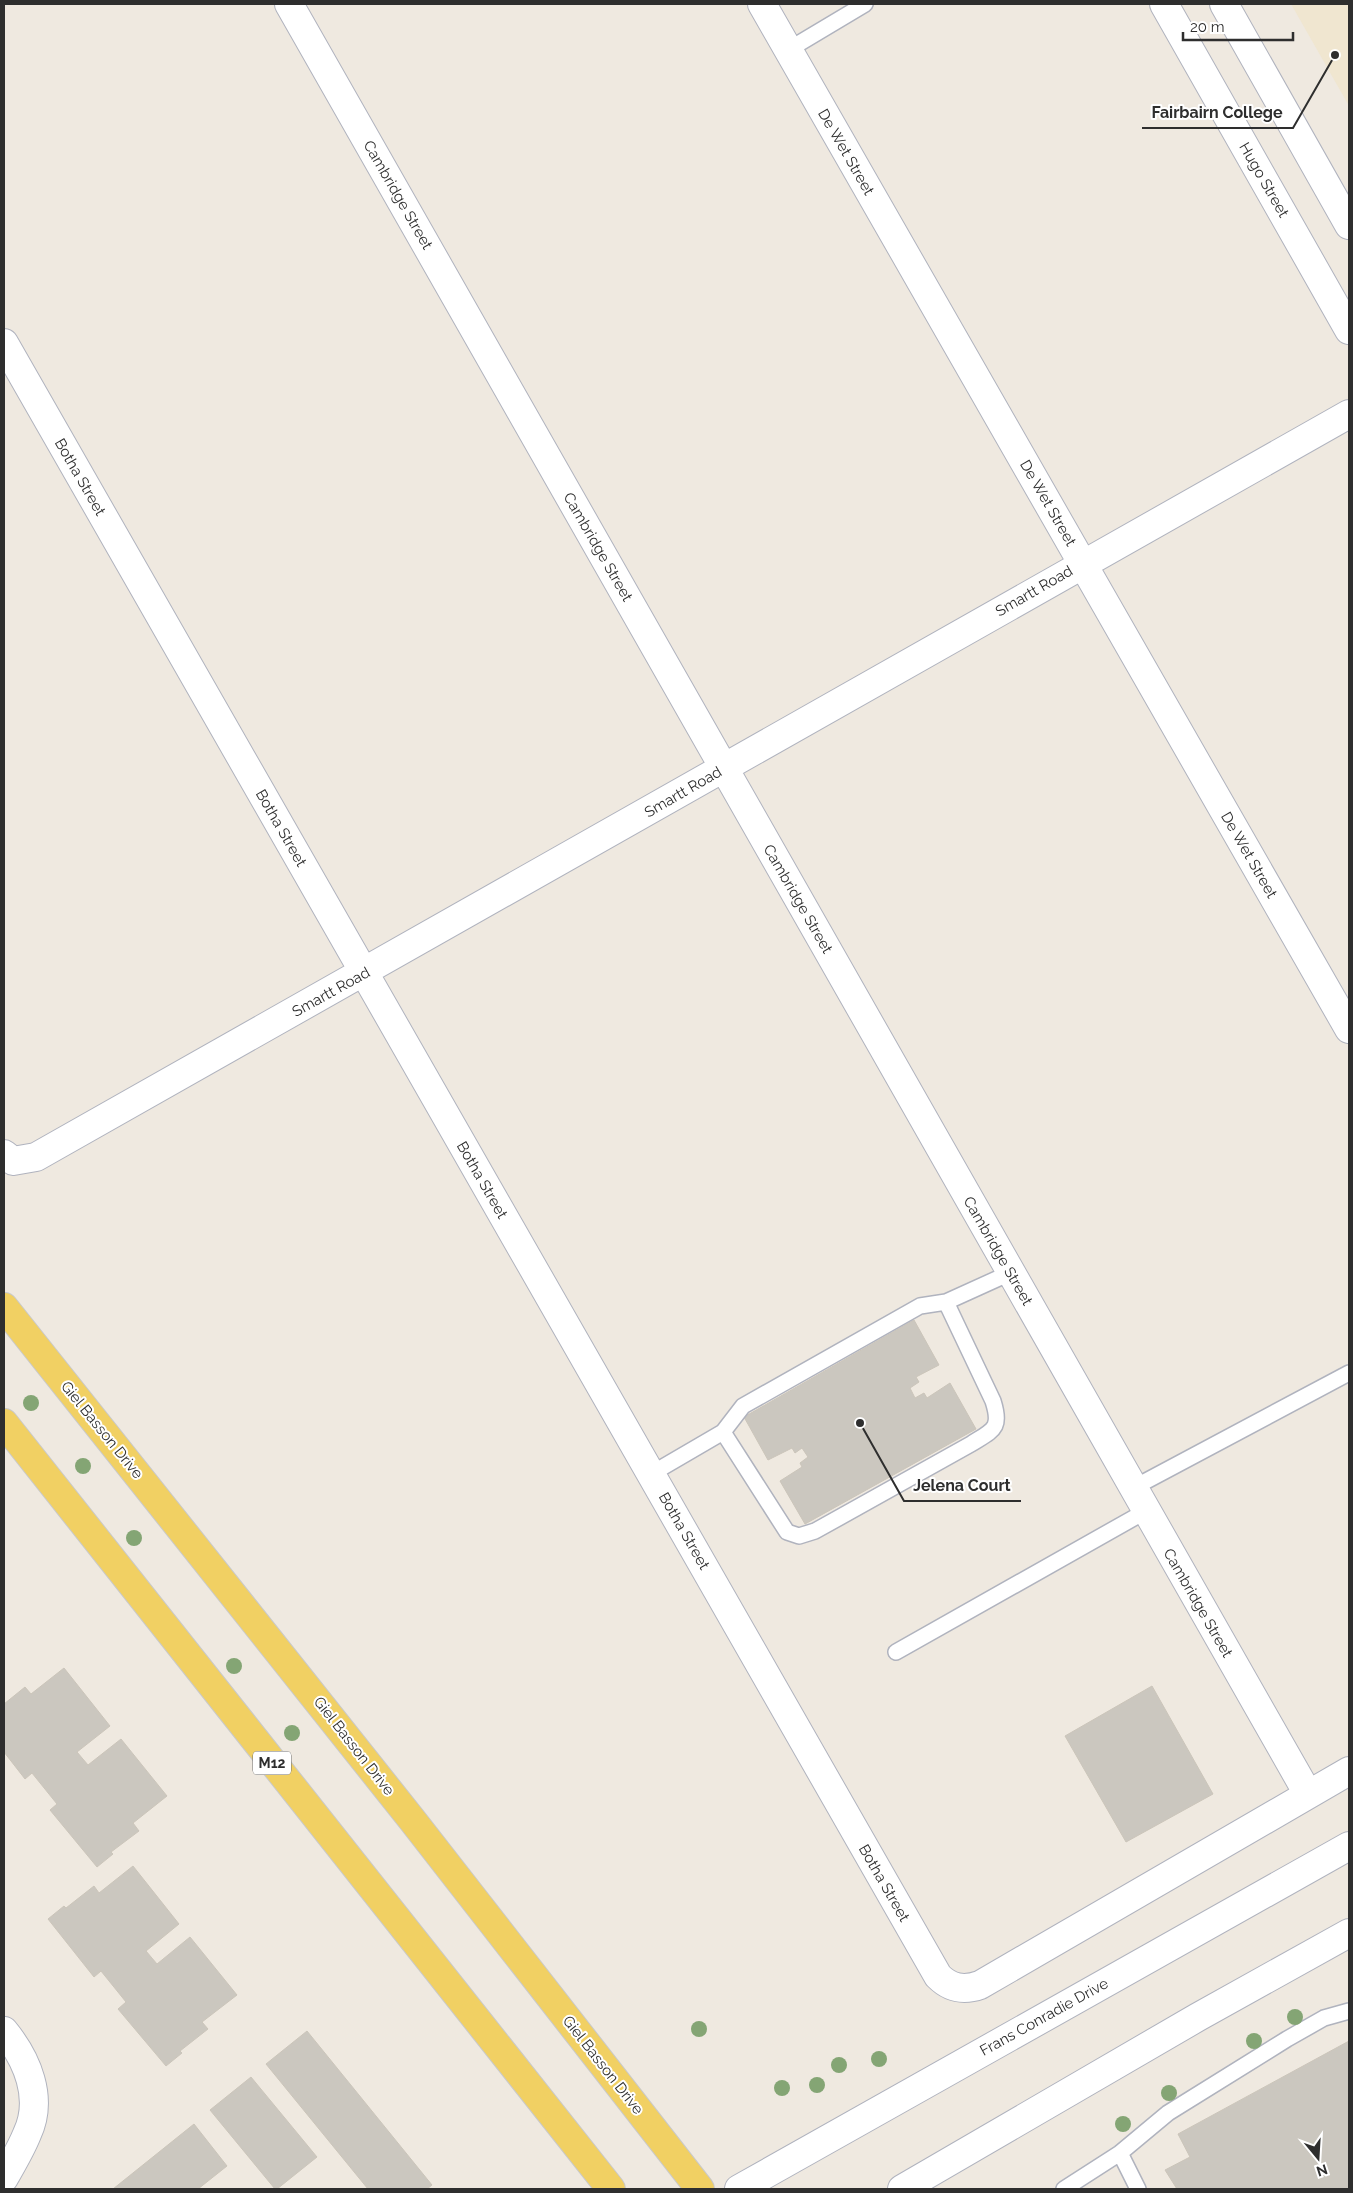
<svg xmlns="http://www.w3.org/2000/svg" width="1353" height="2193" font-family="Raleway,sans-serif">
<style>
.education{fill:#f0e6d0}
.building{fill:#cbc7bf;stroke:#cbc5ba}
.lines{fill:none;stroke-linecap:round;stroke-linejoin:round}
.lane-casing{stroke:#b0b3be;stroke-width:18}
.street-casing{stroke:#b0b3be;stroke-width:30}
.secondary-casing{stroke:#b0b3be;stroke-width:30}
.primary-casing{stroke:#c9c9c9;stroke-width:30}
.lane{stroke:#fff;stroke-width:15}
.street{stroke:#fff;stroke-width:28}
.secondary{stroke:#fff;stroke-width:28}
.primary{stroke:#f1d063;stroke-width:28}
.tree{fill:#84a574}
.labels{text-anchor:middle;stroke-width:4;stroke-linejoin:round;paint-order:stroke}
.shield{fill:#fff;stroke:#6d6d6d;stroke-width:1}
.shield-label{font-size:14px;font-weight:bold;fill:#2e2e2e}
.street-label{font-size:15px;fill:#2e2e2e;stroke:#fff}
.leader{fill:none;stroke:#2e2e2e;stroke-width:2}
.callout-dot{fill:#2e2e2e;stroke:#fff;stroke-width:2}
.callout-label{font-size:16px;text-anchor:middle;font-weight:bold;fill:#2e2e2e;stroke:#fff;stroke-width:4;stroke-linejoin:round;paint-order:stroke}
</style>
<rect width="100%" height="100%" fill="#efe9e0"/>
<!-- education -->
<path class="education" d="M1291,4h58v102z"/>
<!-- building -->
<path class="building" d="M914,1320l25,45 -23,12 3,5 -9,6 5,10 9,-5 3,5 23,-15 26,46 -171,95 -25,-43 22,-14 -2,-4 8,-6 -6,-9 -7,5 -3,-5 -24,12 -24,-43z
M64,1668l46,58 -33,26 11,13 33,-26 46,57 -34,27 6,8 -28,21 2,2 -16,13 -47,-57 7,-6 -25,-31 -7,6 -21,-27v-48l21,-17 6,7z
M1152,1686l61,108 -87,48 -61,-106z
M133,1866l46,58 -33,27 11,13 33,-27 47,58 -35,27 6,7 -28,22 2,2 -16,13 -48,-57 8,-7 -25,-31 -7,6 -46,-58 16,-13 2,2 28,-22 5,7z
M307,2031l125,154 -5,4h-59l-102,-125z
M1349,2041v148h-172l-12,-19 25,-13 -12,-23z
M251,2077l66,80 -40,32h-2l-65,-79z
M194,2124l33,42 -29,23h-85z"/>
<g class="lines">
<!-- lane casing -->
<g class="lane-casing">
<path id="lane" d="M788,50l77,-46
M723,1432l64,100 12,4 16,-5 156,-87c22,-14 31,-15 22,-43l-47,-99
M651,1474l72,-42 20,-26 177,-100 26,-4 64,-29
M1133,1488l216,-115
M896,1652l250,-141
M1120,2153l18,36
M1064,2189l56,-36 48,-40 119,-74 37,-21 25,-7"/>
</g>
<!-- street casing -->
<g class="street-casing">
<path id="street" d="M289,4l1019,1790
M762,4l587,1025
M4,343l934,1633c12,12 25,15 42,9l369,-214
M4,1154l9,7 23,-4c439,-246 875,-497 1313,-743
M4,2031c23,28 40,67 23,103 -6,15 -15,30 -23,44"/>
</g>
<!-- secondary casing -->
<g class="secondary-casing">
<path id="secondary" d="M1164,4l185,326
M1224,4l125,221
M739,2189l610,-343
M902,2189l296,-172 151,-84"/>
</g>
<!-- primary casing -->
<g class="primary-casing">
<path id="primary" d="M4,1307l409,514 287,368
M4,1423l607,766"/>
</g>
<!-- lane -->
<use href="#lane" class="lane"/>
<!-- street -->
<use href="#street" class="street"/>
<!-- secondary -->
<use href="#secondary" class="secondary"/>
<!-- primary -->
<use href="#primary" class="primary"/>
</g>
<!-- trees -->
<g class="tree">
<circle cx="31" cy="1403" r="8"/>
<circle cx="83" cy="1466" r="8"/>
<circle cx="134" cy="1538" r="8"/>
<circle cx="234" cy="1666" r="8"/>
<circle cx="292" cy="1733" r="8"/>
<circle cx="1295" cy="2017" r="8"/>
<circle cx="699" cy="2029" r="8"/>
<circle cx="1254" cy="2041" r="8"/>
<circle cx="879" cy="2059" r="8"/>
<circle cx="839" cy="2065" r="8"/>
<circle cx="817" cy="2085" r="8"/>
<circle cx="782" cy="2088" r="8"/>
<circle cx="1169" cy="2093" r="8"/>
<circle cx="1123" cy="2124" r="8"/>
</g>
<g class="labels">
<!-- shield labels -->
<rect class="shield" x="253" y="1751.5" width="38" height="23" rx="4"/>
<g class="shield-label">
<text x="272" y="1768">M12</text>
</g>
<!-- street labels -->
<g class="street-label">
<text transform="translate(846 152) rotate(60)" y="5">De Wet Street</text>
<text transform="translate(1264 180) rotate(60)" y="5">Hugo Street</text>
<text transform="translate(398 195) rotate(60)" y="5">Cambridge Street</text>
<text transform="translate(80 477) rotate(60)" y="5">Botha Street</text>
<text transform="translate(1048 503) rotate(60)" y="5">De Wet Street</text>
<text transform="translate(598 547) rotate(60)" y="5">Cambridge Street</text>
<text transform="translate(1034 591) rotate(-30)" y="5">Smartt Road</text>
<text transform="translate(683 792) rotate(-30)" y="5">Smartt Road</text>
<text transform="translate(281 828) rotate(60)" y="5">Botha Street</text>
<text transform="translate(1249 855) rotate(60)" y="5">De Wet Street</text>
<text transform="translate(798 899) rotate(60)" y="5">Cambridge Street</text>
<text transform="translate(331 992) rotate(-29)" y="5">Smartt Road</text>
<text transform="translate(482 1180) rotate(60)" y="5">Botha Street</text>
<text transform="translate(998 1251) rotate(60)" y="5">Cambridge Street</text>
<text transform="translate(102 1430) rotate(51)" y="5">Giel Basson Drive</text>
<text transform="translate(684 1531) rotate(60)" y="5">Botha Street</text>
<text transform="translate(1198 1603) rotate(60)" y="5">Cambridge Street</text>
<text transform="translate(354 1746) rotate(52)" y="5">Giel Basson Drive</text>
<text transform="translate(884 1883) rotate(60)" y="5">Botha Street</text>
<text transform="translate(1044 2017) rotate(-29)" y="5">Frans Conradie Drive</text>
<text transform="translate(603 2065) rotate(52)" y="5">Giel Basson Drive</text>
</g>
</g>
<!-- callouts -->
<path class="leader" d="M1335 55L1293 128H1142M860 1423L904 1501H1021"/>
<g class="callout-dot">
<circle cx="1335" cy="55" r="5"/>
<circle cx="860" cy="1423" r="5"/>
</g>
<g class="callout-label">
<text x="1217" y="118">Fairbairn College</text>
<text x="962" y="1491">Jelena Court</text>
</g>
<!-- border -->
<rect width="1353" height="2193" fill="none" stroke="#2e2e2e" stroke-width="10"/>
<!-- north arrow -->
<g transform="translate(1318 2158) rotate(162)" stroke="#ffffff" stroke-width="4" paint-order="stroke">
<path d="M0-4L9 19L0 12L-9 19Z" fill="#2e2e2e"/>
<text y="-8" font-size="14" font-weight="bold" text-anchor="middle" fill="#2e2e2e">N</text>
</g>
<!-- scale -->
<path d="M1183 32v8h110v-8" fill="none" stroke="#2e2e2e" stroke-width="2.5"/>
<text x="1190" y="32" font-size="15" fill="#2e2e2e" stroke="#ffffff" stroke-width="4" paint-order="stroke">20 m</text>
</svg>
